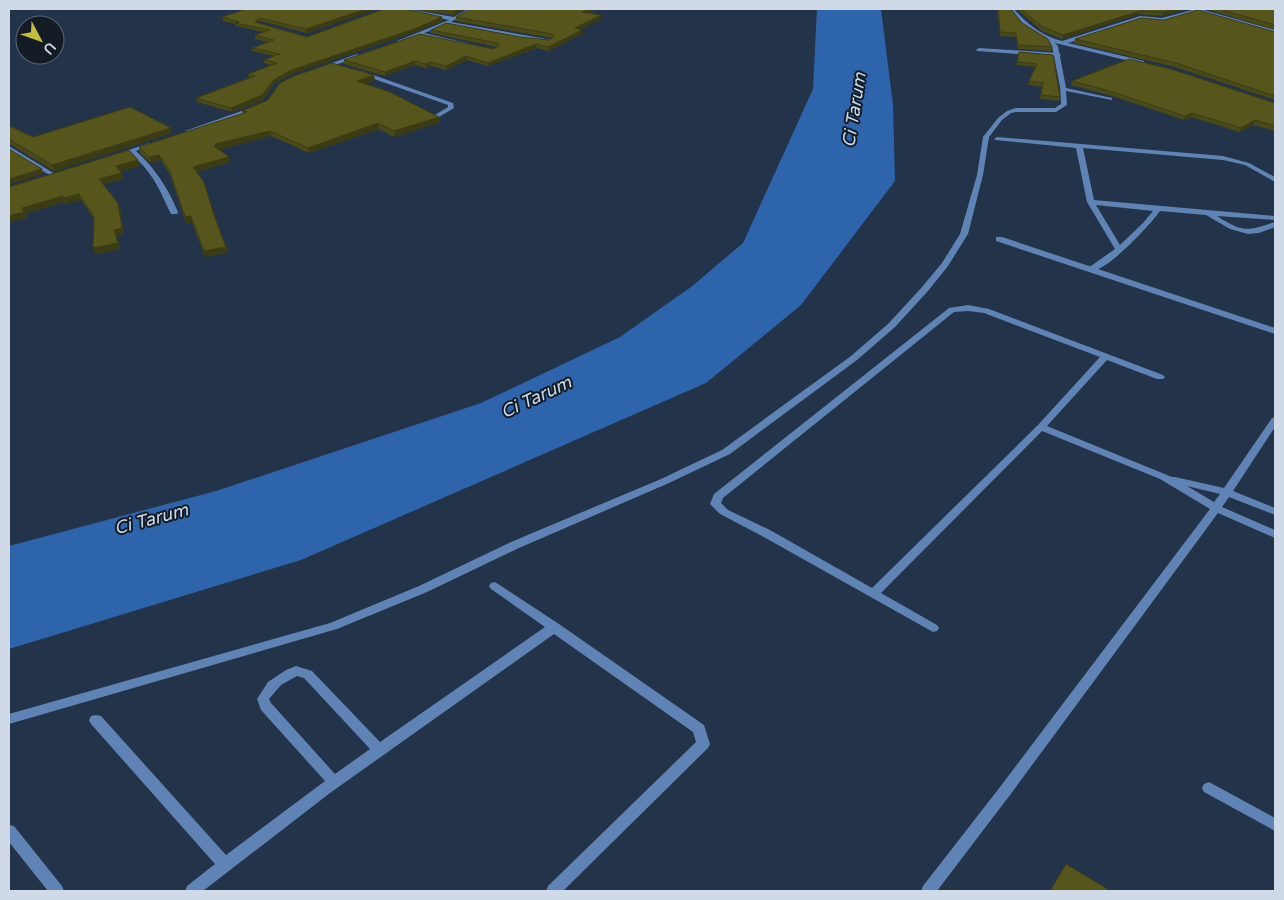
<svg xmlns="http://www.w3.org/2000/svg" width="1284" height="900" font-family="'Varela Round',sans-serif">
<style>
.water{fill:#2d64ac}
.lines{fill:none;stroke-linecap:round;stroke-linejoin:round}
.lane{fill:#5f83b4;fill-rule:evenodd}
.street{fill:#5f83b4;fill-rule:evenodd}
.wall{fill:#4a4918}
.shaded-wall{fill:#3c3c14}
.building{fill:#56551c;stroke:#3c3c14}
.labels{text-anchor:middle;stroke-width:4;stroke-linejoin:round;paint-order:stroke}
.water-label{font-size:18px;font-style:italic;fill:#cbd9ed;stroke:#131b24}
</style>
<rect width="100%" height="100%" fill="#233349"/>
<!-- water -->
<path class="water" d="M817,9h64l12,96 2,76 -94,124 -95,78 -405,177 -292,89v-103l207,-55 265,-88 139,-66 71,-50 52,-44 70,-154z"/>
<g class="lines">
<!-- lane -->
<path class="lane" d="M979,48l79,5 3,2 -3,2 -81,-6 -1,-1z
M997,137l226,19 26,7 26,14v5l-30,-17 -22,-5 -140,-12 11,52 181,16v4l-58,-4c26,17 30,15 58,6v5l-16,6 -11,1 -18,-5 -24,-14 -46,-4c-10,14 -55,63 -72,61v-4l27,-19 -28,-47 -11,-54 -81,-8 -1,-1zM1096,205l57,6 -10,12 -23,22z"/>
<!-- street -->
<path class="street" d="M399,9h9l46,8 14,-8h5l-22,13 101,18 -3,2 -29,-3 -74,-14 -22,8 64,15 -3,2 -65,-15 -21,9 -2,-1v-2l52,-21z
M1010,9h4c13,15 28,27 48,32l78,-25 22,2 30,-8 -1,-1h9l75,21v3l-78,-21 -35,10 -22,-2 -72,23 76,18v2l-2,1 -87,-21 3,3 8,42 46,10v2l-46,-9 1,14 -11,7h-40l-5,1 -9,7 -13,17 -6,38 -15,59 -20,32 -20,25 -33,36 -38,33 -127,94 -61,29 -150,65 -92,44 -90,37 -328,95v-10l321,-91 89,-37 92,-44 150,-63 61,-29 129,-94 38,-33 33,-36 20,-24 18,-29 17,-59 6,-38 15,-19 9,-7 9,-3h39l6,-4 -1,-17 -8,-41 -4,-5 -25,-15z
M357,54l2,1v2l-36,12 -5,-1z
M362,71l91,32 1,5 -15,9h-4v-2l13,-8v-2l-88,-31v-2z
M253,107l5,1 -68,24 -5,-1z
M149,143l5,1 -18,7c19,17 32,37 42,61l-1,2h-6c-13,-27 -17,-40 -41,-61l-13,4 -3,-2z
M9,146l46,28 1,1 -5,1 -42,-25z
M996,237h6l273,91v6l-279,-93z
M968,305l21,4 174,66 2,2 -2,2h-6l-50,-19 -60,66 125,51h3l49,11 48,-70 3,-1v10l-42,64 42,17v7l-46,-18 -7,10 53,23v8l-57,-25 -208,282 -73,96h-16l2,-5 77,-99 210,-278 -50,-30 -118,-48 -161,162 56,32 2,3 -2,3 -4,1 -171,-96 -42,-22 -10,-10 4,-10 235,-186zM968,311l16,2 116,44 -62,68 -166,163 -102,-58 -42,-20 -7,-7 2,-5 231,-186zM1187,486l33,8 -6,8z
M495,582l64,42 145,101 6,19 -2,4 -145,143h-17l2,-5 148,-144 -3,-10 -139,-98 -224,159 -127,98h-18l2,-5 28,-22 -124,-140 -2,-4 2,-4 5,-1 5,1 125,139 99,-74 -64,-71 -4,-11 11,-17 18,-12 10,-4 16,5 68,71 165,-115 -54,-38 -2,-3 2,-3zM297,676l7,2 66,71 -35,25 -64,-71 -2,-4 12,-14z
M1209,782l66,36v13l-71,-39 -2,-4 2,-4z
M9,825l5,1 48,60 2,5h-16l-39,-49z"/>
</g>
<!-- wall -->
<path class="wall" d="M377,9l-70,24 -47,-12 -2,2 49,14 135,-20 1,4 -26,10 -128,44 -15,9 -11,16 -31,12 -35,-10 -1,-4 53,-20 -1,-4 23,-9 -7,-2v-3l10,-4 -22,-5v-3l16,-6 -13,-3v-4l9,-3 -29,-6v-2l-12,-3 -1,-4z
M410,9h55l-11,6z
M471,9h123v2l-5,2 12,2v4l-21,10 2,1 1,3 -34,18 -12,-3 -49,18 -21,-6 -21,10 -15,-4 -5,2 -11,-3 -30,11 -41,-12v-4l149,-11 4,-2 -66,-14v-3l118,10 3,-2 -96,-17v-4z
M997,9h14l11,14 30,24 -1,4 -33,-2 -2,-12 -16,-1z
M1017,9h169l-24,7 -23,-2 -77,25 -20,-8z
M1206,9h69v21z
M1275,32v68l-100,-33 -101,-24 1,-4z
M1019,52l34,3 7,42 -1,4 -19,-2 3,-12 -15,-2 1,-4 6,-14 -19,-2z
M375,80l-10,4 75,38 -46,15 -15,-8 -70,24 -38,-17 -52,13 10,8 1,5 -34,10 30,75 2,6 -23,4 -13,-35 -6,1 -16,-48 -9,-15 -10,3 -11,-10 -1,-6 104,-33 -1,-3z
M1072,81l203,22v28l-22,-6 -14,7 -48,-15 -7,3 -72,-24 -41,-11z
M9,127l24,10 139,-4 -118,38 -44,-27 -1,1z
M138,160l2,6 -20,5 4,8 -21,5 17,25 4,25 -8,1 4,14 -25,5 -1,-35 -13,-19 -15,4 -2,-2 -39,12 2,4 -18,4v-35z"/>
<!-- shaded-wall -->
<path class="shaded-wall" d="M366,9h11l-70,24 -1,-4z
M458,9h7l-11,6 -1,-3z
M590,9h4v2l-12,4v-3z
M1175,9h11l-24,7 1,-4z
M1140,11l-1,3 -77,25 1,-4z
M601,15v4l-26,13v-4z
M442,17l1,4 -26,10 -128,44 -15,9 -11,16 -31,12 -1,-4 43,-28 15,-9z
M260,18v3l-5,5v-4z
M582,30l1,3 -34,18 -1,-4z
M536,44l1,4 -49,18v-3z
M466,56l1,4 -21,10v-4z
M415,61v4l-30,11v-4z
M431,62v4l-5,2 -1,-4z
M374,75l1,5 -17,6 -1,-5z
M1192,113l-1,4 -7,3 1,-4z
M439,117l1,5 -46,15v-6z
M1255,120l-2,5 -14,7 2,-4z
M378,123l1,6 -70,24 -1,-5z
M171,128l1,5 -118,38 -2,-6z
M270,131l1,5 -53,14 -4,-4 1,-2z
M159,155l2,5 -10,3 -2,-6z
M229,157l1,5 -36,11 -1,-6z
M138,160l2,6 -22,6 -2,-6z
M42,169l1,5 -34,11v-6z
M122,173l2,6 -23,5 -2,-5z
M79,194l2,6 -15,4 -2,-6z
M63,196l1,6 -39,12 2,4 -18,4v-6l13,-8z
M118,203l2,6 4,25 -8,1 -2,-5z
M191,216l1,6 -6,1 -1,-6z
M118,243l2,6 -25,5 -2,-6z
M226,247l2,6 -23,4 -1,-6z"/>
<!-- building -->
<path class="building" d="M246,9h120l-60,20 -46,-11 -5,4 52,15 77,-28h21l37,8 -25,11 -128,43 -15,9 -12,15 -31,13 -35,-10 59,-22 -7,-2 29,-11 -13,-3 16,-6 -28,-6 22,-8 -19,-5 15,-5 -35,-7 4,-1 -17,-5z
M434,9h24l-5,3z
M471,9h119l-8,3 19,3 -26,13 7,2 -34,17 -12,-3 -48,19 -22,-7 -20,10 -15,-4 -6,2 -10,-3 -30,11 -41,-12 76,-26 73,15 6,-3 -2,-3 -66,-13 15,-7 74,14 29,3 5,-3 -2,-3 -96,-17z
M998,9h13l11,14 26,16 4,8 -34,-2 -2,-12 -16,-1z
M1021,9h154l-12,3 -23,-1 -77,24 -20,-8z
M1219,9h56v16z
M1198,10l77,22v64l-99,-33 -101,-24 66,-21 23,2z
M1019,52l34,3 7,42 -19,-2 2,-12 -14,-2 8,-17 -20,-2z
M1129,59l42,10 104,34v23l-20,-6 -14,8 -49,-15 -7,3 -72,-24 -41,-11z
M332,63l42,12 -17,6 33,11 49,25 -45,14 -16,-8 -70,25 -38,-17 -55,13 2,1 -3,1 15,11 -36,10 11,15 11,36 11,29 -22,4 -13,-35 -6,1 -16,-48 -10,-14 -10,2 -10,-10 108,-35 -5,-1 26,-11 12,-17 14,-7z
M130,107l41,21 -119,37 -43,-26v-12h3l21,10z
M9,149l33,20 -33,10z
M129,150l9,10 -22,6 6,7 -23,6 19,24 4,25 -8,2 4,13 -25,5 1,-31 -15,-23 -15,4 -1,-2 -41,12 2,4 -15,4v-29z
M1066,864l45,27h-61z"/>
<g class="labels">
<!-- water labels -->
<g class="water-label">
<text transform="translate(854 110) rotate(-81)" y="6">Ci Tarum</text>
<text transform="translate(536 397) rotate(-25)" y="6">Ci Tarum</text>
<text transform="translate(151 519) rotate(-15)" y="6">Ci Tarum</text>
</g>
</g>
<!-- border -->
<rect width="1284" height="900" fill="none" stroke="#cfd9e7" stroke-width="20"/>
<!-- north arrow -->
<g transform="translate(40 40) rotate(131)"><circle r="24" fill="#131b24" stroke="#5e6772"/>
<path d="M0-4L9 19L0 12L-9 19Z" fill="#c2bd3f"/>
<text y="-8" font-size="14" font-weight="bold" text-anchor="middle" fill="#cfd9e7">U</text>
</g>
</svg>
